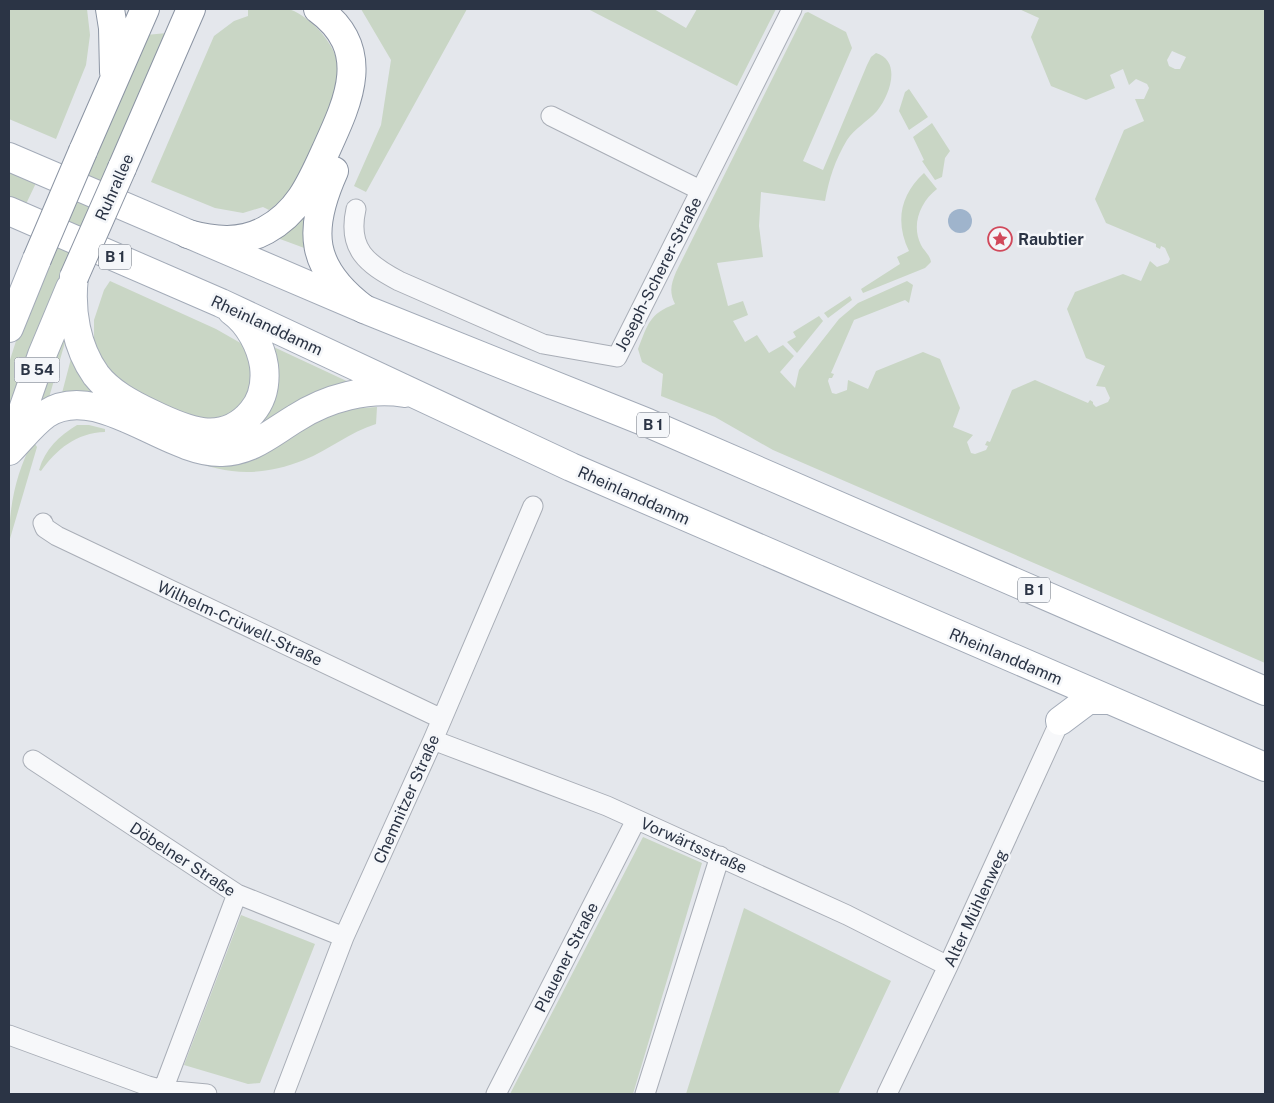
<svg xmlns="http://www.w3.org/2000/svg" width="1274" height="1103" font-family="'Public Sans',sans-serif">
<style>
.green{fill:#c9d6c5;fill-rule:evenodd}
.water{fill:#9fb4cc}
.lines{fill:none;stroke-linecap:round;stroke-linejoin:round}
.street-casing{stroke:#a9aeb7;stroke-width:21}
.primary-casing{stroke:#a3abb8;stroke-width:30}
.highway-casing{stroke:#8b94a3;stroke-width:30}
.street{stroke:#f7f8fa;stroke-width:19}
.primary{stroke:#fff;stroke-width:28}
.highway{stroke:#fff;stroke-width:28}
.highway-bridge-casing{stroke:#8b94a3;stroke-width:30;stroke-linecap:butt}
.highway-bridge{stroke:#fff;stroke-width:28}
.labels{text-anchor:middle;stroke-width:5;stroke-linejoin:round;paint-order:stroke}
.shield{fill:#f4f6f9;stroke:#676e7b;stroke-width:1}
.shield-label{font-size:15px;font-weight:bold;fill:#2b3445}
.street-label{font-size:16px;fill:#2b3445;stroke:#f4f6f9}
.poi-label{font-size:16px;font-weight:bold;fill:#2b3445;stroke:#f4f6f9;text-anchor:start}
</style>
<rect width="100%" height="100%" fill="#e4e7ec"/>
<!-- green -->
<path class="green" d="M9,9h78l3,26 -4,30 -30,74 -47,-20z
M248,9c14,-1 33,-4 46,2 22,11 45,37 45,63 0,23 -13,44 -22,65 -13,29 -22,52 -48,71l-6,-3 -20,6 -28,-5 -64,-26 63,-146 20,-15 14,-5z
M361,9h106l-101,183 -12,-6 27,-61 10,-65z
M588,9h66l32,19 11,-19h79l-39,77z
M1019,9h246v654l-492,-213 -58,-33 -54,-21 2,-22 -21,-12 -4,-13c10,-25 11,-35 37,-45 -6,-12 -4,-20 1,-32l129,-259 3,-1 38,20 6,16 -49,113 20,9 44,-105 4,-8 5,-4c26,8 14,42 1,58 -10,11 -22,17 -30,29 -12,20 -18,39 -22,61l-64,-9 -2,34 4,31 -46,6 11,43 15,-5 5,14 -15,6 12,21 12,-7 12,18 14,-8 11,11 -14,16 15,16 4,-18 40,-51 19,-16 49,-22 6,4 -4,18 -4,-3 -51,20 -23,53 3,1 -2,4h-3l-1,3 4,12 4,1 11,-4 1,-10 20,9 8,-18 47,-19 17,7 20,49 -7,19 20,8 -6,7 4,11 4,1 11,-4 2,-4 -3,-1 2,-4 3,1 22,-52 23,-10 53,23 2,-3 3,2v2l3,3 12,-5 2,-4 -5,-11 -9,-1 9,-20 -19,-8 -19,-49 8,-17 48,-18 18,7 9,-20 7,6 11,-4 2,-4 -5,-11 -4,-2 -1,3 -4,-2v-3l-50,-21 -11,-24 29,-69 20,-9 -9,-22h9l5,-11 -2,-4 -11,-5 -7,6 -6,-16 -13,6 5,13 -29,12 -35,-14 -20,-49 8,-19zM1172,51l14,6 -6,12h-5l-6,-3 -2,-6z
M167,33l-158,383v-53l7,-22 29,-73 101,-233z
M909,89l19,28 -19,13 -10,-19 6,-19z
M932,123l18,28 -5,7 -3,19 -7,3 -13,-19 2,-1 -11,-23z
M9,169l27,14 -10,21 -17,-7z
M924,173l13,16c-17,13 -26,36 -16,56 3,6 9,10 10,17l-6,6 -62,25 -2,-4 39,-25 -3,-7 12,-6c-14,-29 -9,-56 15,-78z
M304,218l3,1v30l-27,-10 -2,-3z
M110,281l106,48 28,16 11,36 -15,31 -35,14 -93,-45 -18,-38v-23l10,-30z
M850,296l2,4 -24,18 -4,-5z
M819,316l4,5 -26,32 -10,-11 9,-5 -3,-5z
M68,323l-2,16 -18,62 -14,11z
M263,342l105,49 -100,38 -37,7 19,-10z
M73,351l39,52 -50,-10z
M377,407l-1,17c-26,8 -47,26 -72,36 -70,28 -113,2 -175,-29l64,26 140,-47z
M77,425h12l16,4v3c-29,1 -48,17 -64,39l-2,-1c6,-21 20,-34 38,-45z
M33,441l4,6 -28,95c0,-35 7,-70 24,-101z
M643,837l59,26 -69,231h-123z
M744,908l147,73 -53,113h-152z
M241,915l74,29 -55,139 -12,1 -64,-19z"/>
<!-- water -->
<path class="water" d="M948 221a12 12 0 1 1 24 0a12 12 0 1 1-24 0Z"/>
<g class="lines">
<!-- street casing -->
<g class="street-casing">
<path id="street" d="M551,116l149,74
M356,209c-9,40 11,55 43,72l144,63 74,13 175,-348
M43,523l2,5 12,8 385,183
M433,740l174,66 240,109 101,51
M33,760l204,134 107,43
M9,1035l139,51 15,4 44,4
M163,1090l74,-196
M284,1094l60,-157 89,-197 100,-234
M496,1094l140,-274
M645,1094l75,-238
M887,1094l61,-128 112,-245"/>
</g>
<!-- primary casing -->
<g class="primary-casing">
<path id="primary" d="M9,157l355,152 284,114 617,268
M9,211l212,92 350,164 694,300
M74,277c-4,33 2,70 22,98 14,18 35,29 56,39 33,16 71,33 100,-2 11,-13 14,-29 12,-46 -3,-20 -15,-43 -32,-55
M9,328l28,-69
M11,444l31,-89 28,-67
M9,451c12,-12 23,-27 37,-37 51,-34 122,40 176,38 30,-1 49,-19 74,-34 31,-20 72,-31 109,-25
M1060,721l28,-21h21"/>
</g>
<!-- highway casing -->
<g class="highway-casing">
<path id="highway" d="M110,9l3,19 1,44
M83,151l62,-142
M122,168l69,-159
M334,171c-27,60 -24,97 30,138
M188,234c26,7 53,10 78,-4 33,-18 45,-47 60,-80 23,-50 47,-101 -8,-141"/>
</g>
<!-- street -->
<use href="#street" class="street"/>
<!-- primary -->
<use href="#primary" class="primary"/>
<!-- highway -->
<use href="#highway" class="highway"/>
<!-- highway-bridge casing -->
<g class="highway-bridge-casing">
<path id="highway-bridge" d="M37,259l46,-108
M74,277l48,-109"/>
</g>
<!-- highway-bridge -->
<use href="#highway-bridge" class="highway-bridge"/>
</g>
<!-- icons -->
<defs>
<g id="sight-ring" transform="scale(1.25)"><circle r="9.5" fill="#f4f6f9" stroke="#d1495b" stroke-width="1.5"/><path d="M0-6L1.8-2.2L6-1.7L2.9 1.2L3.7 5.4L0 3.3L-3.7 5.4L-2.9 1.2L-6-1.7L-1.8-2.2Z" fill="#d1495b"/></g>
</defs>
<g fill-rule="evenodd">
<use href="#sight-ring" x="1000" y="239"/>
</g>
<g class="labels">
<!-- shield labels -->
<g class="shield">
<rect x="99" y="244.5" width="32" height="25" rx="4"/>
<rect x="14.5" y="357.5" width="45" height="25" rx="4"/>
<rect x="637" y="412.5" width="32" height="25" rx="4"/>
<rect x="1018" y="577.5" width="32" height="25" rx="4"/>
</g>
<g class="shield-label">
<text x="115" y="262">B 1</text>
<text x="37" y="375">B 54</text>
<text x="653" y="430">B 1</text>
<text x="1034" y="595">B 1</text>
</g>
<!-- street labels -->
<g class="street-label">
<text transform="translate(114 187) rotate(-66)" y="6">Ruhrallee</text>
<text transform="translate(658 274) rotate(-63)" y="6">Joseph-Scherer-Straße</text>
<text transform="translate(267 325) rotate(25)" y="6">Rheinlanddamm</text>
<text transform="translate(634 495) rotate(24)" y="6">Rheinlanddamm</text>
<text transform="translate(240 623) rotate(25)" y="6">Wilhelm-Crüwell-Straße</text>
<text transform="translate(1006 656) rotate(23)" y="6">Rheinlanddamm</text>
<text transform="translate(406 799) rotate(-66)" y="6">Chemnitzer Straße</text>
<text transform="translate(694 845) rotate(24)" y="6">Vorwärtsstraße</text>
<text transform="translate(183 859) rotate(33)" y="6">Döbelner Straße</text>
<text transform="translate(975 908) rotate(-65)" y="6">Alter Mühlenweg</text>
<text transform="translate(566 957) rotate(-63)" y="6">Plauener Straße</text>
</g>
<!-- poi labels -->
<g class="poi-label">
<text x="1018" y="245">Raubtier</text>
</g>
</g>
<!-- border -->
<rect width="1274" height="1103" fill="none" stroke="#2b3445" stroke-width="20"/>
</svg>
